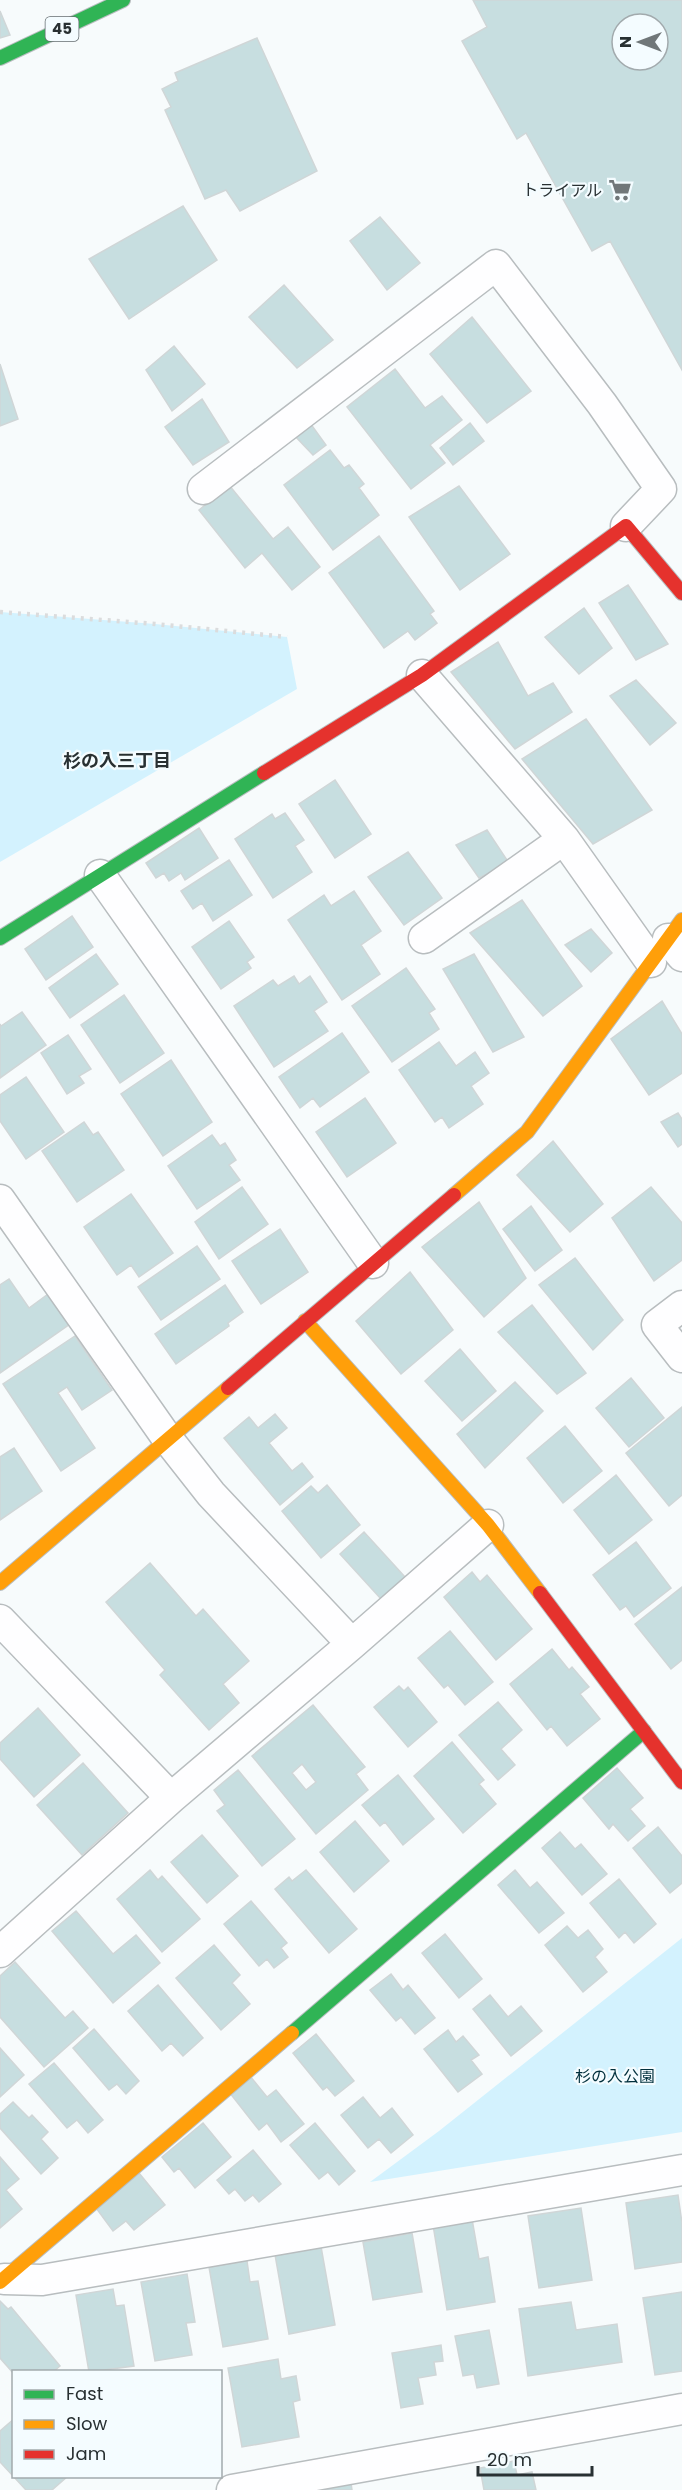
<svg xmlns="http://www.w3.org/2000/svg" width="682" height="2490" font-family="Poppins,'Noto Sans JP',sans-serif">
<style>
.green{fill:#d3f2fe}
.building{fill:#c7dee0;stroke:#d0d6d7;stroke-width:1.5;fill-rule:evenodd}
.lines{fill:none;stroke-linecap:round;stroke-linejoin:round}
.street-casing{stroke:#b8bdbf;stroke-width:33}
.fast-casing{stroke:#b8bdbf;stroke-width:16}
.slow-casing{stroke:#b8bdbf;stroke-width:16}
.jam-casing{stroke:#b8bdbf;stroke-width:16}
.street{stroke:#fefeff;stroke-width:30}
.fast{stroke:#30b455;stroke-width:14}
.slow{stroke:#ff9f0a;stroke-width:14}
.jam{stroke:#e5322d;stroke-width:14}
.rail{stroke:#dbdcdd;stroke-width:4.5;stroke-dasharray:3 6;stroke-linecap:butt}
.labels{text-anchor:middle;stroke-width:4.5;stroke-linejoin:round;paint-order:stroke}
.shield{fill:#f4fcff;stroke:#656d70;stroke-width:1.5}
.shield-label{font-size:15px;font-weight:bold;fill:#283032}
.poi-label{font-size:16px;fill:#283032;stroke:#f4fcff;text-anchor:end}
.park-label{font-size:16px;fill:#01303d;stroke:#f4fcff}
.neighbourhood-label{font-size:18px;font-weight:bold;fill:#283032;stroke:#f4fcff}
</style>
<rect width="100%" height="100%" fill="#f7fbfc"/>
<!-- green -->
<path class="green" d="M0,612l155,12 132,13 10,52 -297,173z
M682,1938v194l-312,50 69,-51z"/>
<!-- building -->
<path class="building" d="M473,0h209v370l-72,-129 -18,10 -66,-118 -9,6 -55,-98 25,-14zM622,24h36v36h-36z
M0,11l10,24 -10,3z
M257,38l60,133 -77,40 -14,-21 -21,9 -40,-89 6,-3 -9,-18 16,-8 -3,-8z
M183,206l34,54 -88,59 -40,-60z
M380,217l40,46 -33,27 -37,-49z
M284,285l49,55 -36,28 -48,-51z
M472,317l59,74 -44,32 -57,-69z
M174,346l31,38 -33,27 -26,-41z
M0,364l18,55 -18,7z
M395,369l30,39 17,-12 20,24 -32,25 15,18 -34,26 -64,-82z
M202,399l27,43 -36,23 -28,-38z
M310,423l16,22 -13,10 -19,-20z
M470,423l14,18 -31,24 -13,-17z
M330,450l14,18 5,-3 15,19 -5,4 20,27 -46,35 -49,-65z
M229,485l44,54 15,-12 32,40 -28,23 -30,-37 -17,15 -46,-58z
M459,486l51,68 -50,36 -51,-73z
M379,536l55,75 -4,3 7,9 -22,17 -7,-9 -24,17 -55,-75z
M628,585l40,59 -32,16 -37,-57z
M584,608l28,40 -33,26 -34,-37z
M498,642l30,54 25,-13 19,29 -57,37 -64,-77z
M636,680l40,43 -26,22 -40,-49z
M586,719l66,91 -59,34 -71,-85z
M335,780l36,54 -36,24 -36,-54z
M285,813l19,27 -9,6 17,26 -39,26 -38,-59 37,-25 3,5z
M199,828l19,30 -33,22 -4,-7 -12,8 -5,-8 -8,5 -10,-15z
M487,830l22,33 -30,15 -23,-33z
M408,852l34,46 -38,27 -36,-48z
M229,860l23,35 -39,26 -11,-18 -9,6 -12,-18z
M354,891l27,40 -20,14 19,29 -38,26 -54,-80 36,-25 7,11z
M522,900l60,86 -39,30 -73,-83z
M72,916l21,31 -47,33 -21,-31z
M229,921l25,36 -7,5 4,6 -30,21 -29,-42z
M591,929l21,24 -21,19 -26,-27z
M96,954l22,30 -48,34 -21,-30z
M474,954l50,83 -31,15 -50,-83z
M406,968l29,41 -6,4 10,16 -47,33 -40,-56z
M294,976l5,8 11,-8 17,26 -13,9 14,20 -54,36 -40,-61 39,-26 5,6z
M124,995l40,58 -44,30 -39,-58z
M662,1001l20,33v39l-33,22 -38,-56z
M22,1012l24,33 -46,33v-54l1,2z
M342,1033l27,39 -49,35 -7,-9 -13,10 -21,-31z
M68,1035l23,34 -12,7 5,7 -17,11 -26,-41z
M439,1042l17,24 19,-14 14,21 -18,13 12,18 -34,24 -7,-11 -7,5 -36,-52z
M171,1060l41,62 -49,34 -42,-62z
M26,1077l38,55 -38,27 -26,-38v-26z
M365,1098l31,45 -49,34 -31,-45z
M678,1113l4,6v25l-4,3 -17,-25z
M84,1122l9,13 5,-3 26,38 -47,32 -35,-51z
M212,1135l8,11 5,-3 11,17 -7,5 11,15 -43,29 -29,-43z
M553,1141l50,63 -33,28 -53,-57z
M242,1187l26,37 -49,35 -24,-37z
M651,1187l31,36v37l-28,21 -42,-63z
M131,1194l42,59 -34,24 -8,-12 -14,10 -33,-48z
M479,1202l47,76 -42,39 -62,-70z
M531,1206l31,44 -27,21 -32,-42z
M280,1229l28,43 -47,32 -29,-43z
M197,1246l23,33 -59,41 -23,-33z
M575,1258l48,62 -30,30 -54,-65z
M410,1272l43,58 -52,44 -45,-53z
M9,1279l20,29 30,-22 21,31 -80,56v-88z
M225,1285l18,27 -15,11 1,3 -53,38 -21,-30z
M532,1305l54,68 -29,21 -59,-62z
M75,1336l37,54 -30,20 -15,-23 -9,6 37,55 -34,23 -58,-87z
M460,1349l36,42 -34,30 -37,-40z
M631,1378l33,40 -35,29 -33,-39z
M515,1382l28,29 -58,57 -28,-34z
M682,1407v88l-13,11 -43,-53z
M275,1414l12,14 -18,15 23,28 10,-8 11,14 -33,28 -56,-67 25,-21 9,11z
M565,1426l37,45 -39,32 -36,-45z
M14,1448l28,43 -42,29v-63z
M616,1475l36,45 -43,34 -35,-44z
M327,1485l33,40 -39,33 -39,-47 29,-25 7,7z
M364,1532l41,45 -24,22 -41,-45z
M636,1542l35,46 -37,29 -8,-11 -6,4 -27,-35z
M150,1563l46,53 7,-7 46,52 -26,23 16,19 -30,27 -49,-55 5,-5 -59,-68z
M472,1572l8,10 7,-7 45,54 -36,31 -52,-63z
M682,1587v73l-11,9 -36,-45z
M450,1631l43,51 -28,23 -17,-20 -4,3 -26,-30z
M552,1649l17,21 3,-3 17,20 -9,7 20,25 -33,27 -16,-20 -4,4 -37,-46z
M399,1686l5,5 4,-4 29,35 -29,25 -34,-40z
M498,1702l24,28 -21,19 14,16 -17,15 -39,-45z
M313,1705l52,62 -9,7 12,16 -52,44 -64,-78zM302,1764l14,18 -10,8 -14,-17z
M38,1708l42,47 -46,42 -34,-38v-16z
M452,1742l32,38 -5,4 17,20 -33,29 -49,-57z
M83,1763l45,50 -46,42 -45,-50z
M617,1768l26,30 -13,11 15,17 -17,15 -15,-17 -4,5 -26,-31z
M238,1770l57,69 -33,27 -45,-55 8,-6 -11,-15z
M398,1775l36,44 -31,26 -18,-23 -5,4 -18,-21z
M355,1821l34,40 -35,31 -34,-40z
M658,1827l24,29v27l-12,10 -37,-45z
M560,1832l15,17 6,-5 26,30 -25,21 -40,-47z
M202,1835l36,41 -31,27 -36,-41z
M150,1870l8,10 4,-4 38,43 -38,33 -45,-53z
M306,1870l51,59 -28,24 -54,-64 14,-12 3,4z
M515,1870l15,18 7,-6 27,31 -25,20 -41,-48z
M619,1879l37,45 -22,19 -9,-11 -6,6 -29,-35z
M251,1901l36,42 -6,5 7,9 -14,11 -7,-9 -8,7 -35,-42z
M76,1911l37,43 23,-19 24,28 -47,40 -61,-72z
M567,1926l11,12 10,-8 15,19 -8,8 12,15 -24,20 -38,-47z
M445,1934l37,45 -23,19 -37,-45z
M214,1945l26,30 -8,8 18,21 -29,26 -45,-52z
M15,1962l50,56 8,-7 15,17 -44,39 -44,-50v-41z
M391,1974l12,16 5,-5 27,33 -20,16 -14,-17 -5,4 -26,-31z
M158,1985l45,53 -20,18 -12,-13 -9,8 -34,-40z
M490,1995l18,22 13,-11 21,25 -31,25 -38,-47z
M94,2029l45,52 -13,13 -9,-10 -8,6 -36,-42z
M448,2030l8,12 7,-6 16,19 -8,5 11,14 -24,18 -34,-43z
M316,2034l38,47 -19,15 -8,-9 -4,3 -30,-37z
M0,2048l24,27 -24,22z
M54,2063l49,57 -15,13 -11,-13 -10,8 -38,-44z
M250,2076l17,21 9,-7 28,34 -23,18 -14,-19 -8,7 -30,-38z
M363,2097l17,21 12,-10 21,27 -22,18 -12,-14 -11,9 -27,-33z
M13,2102l16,16 3,-3 16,17 -7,7 17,19 -17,16 -41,-46v-14z
M203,2123l28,34 -36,31 -16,-20 -5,4 -12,-15z
M315,2123l40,48 -16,14 -11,-13 -9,7 -29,-34z
M253,2150l28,34 -22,18 -6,-7 -8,6 -10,-12 -6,5 -12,-14z
M0,2157l19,22 -13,11 16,19 -22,19z
M139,2173l26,32 -31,25 -8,-9 -13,10 -17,-23z
M678,2195l4,28v39l-47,7 -9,-66z
M581,2208l11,72 -53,8 -11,-72z
M472,2219l7,40 9,-2 7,45 -48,8 -14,-85z
M412,2233l10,59 -49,8 -10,-58z
M320,2241l15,84 -46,9 -15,-85z
M247,2261l3,21 8,-1 10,58 -45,8 -14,-80z
M187,2274l8,48 -9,1 6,32 -37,6 -14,-79z
M113,2289l3,17 8,-1 10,61 -45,6 -13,-77z
M682,2292v79l-27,4 -12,-77z
M0,2301l8,8 3,-2 49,59 -7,6h-39v2l-14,-16z
M571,2302l5,28 41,-6 5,38 -94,14 -9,-67z
M489,2330l10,54 -22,4 -3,-14 -11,2 -8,-40z
M441,2345l2,16 -9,1 2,13 -18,3 5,26 -22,4 -9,-55z
M278,2359l3,20 15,-3 4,24 -7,2 6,35 -57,10 -14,-79z
M14,2419v57h54l-16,14h-26l-26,-28v-31z
M514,2461l3,14 15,-3 4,18h-52l-4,-22z
M351,2483l1,7h-28v-2z"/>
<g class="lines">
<!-- street casing -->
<g class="street-casing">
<path id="street" d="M203,489l293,-224 106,139 59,85 -35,37
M422,675l142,164 87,123
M100,875l273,388
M424,938l140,-99
M668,939l14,17
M0,1200l167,238 44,56 141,150
M682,1306l-25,19 25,32
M0,1620l171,178
M0,1952l171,-154 181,-154 136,-119
M4,2279l38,1 640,-110
M232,2490l450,-81"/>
</g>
<!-- fast casing -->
<g class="fast-casing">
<path id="fast" d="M0,58l123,-58
M0,938l264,-165
M292,2033l352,-302"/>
</g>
<!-- slow casing -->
<g class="slow-casing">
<path id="slow" d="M454,1195l73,-63 155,-212
M305,1321l183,204 52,68
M0,1583l228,-195
M0,2282l292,-249"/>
</g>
<!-- jam casing -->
<g class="jam-casing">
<path id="jam" d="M264,773l158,-98 204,-149 56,67
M228,1388l226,-193
M540,1593l142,189"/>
</g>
<!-- street -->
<use href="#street" class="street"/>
<!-- fast -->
<use href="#fast" class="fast"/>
<!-- slow -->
<use href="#slow" class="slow"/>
<!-- jam -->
<use href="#jam" class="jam"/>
<!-- rail -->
<path class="rail" d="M0,612l155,12 132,13"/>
</g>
<!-- icons -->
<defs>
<g id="supermarket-bare" transform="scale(1.8)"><path d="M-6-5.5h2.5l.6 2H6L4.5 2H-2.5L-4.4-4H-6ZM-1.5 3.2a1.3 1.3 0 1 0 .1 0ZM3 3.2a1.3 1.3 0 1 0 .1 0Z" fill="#707779" stroke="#f4fcff" stroke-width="2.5" paint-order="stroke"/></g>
</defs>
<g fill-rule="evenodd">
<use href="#supermarket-bare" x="620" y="190"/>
</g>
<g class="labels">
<!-- shield labels -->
<rect class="shield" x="45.5" y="17" width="33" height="24" rx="4.5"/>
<g class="shield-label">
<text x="62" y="34">45</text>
</g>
<!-- poi labels -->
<g class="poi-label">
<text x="602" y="196">トライアル</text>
</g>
<!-- park labels -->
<g class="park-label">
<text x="615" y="2082">杉の入公園</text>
</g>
<!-- neighbourhood labels -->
<g class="neighbourhood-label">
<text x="117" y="767">杉の入三丁目</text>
</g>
</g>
<!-- legend -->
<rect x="12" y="2370" width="210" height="108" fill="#f4fcff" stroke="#a2aaad" stroke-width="1.5"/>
<rect x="24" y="2390" width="30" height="9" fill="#30b455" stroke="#a2aaad" stroke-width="1.5"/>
<text x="66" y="2400" font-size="18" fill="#283032">Fast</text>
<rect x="24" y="2420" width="30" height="9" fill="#ff9f0a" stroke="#a2aaad" stroke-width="1.5"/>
<text x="66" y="2430" font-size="18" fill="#283032">Slow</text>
<rect x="24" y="2450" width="30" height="9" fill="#e5322d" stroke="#a2aaad" stroke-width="1.5"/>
<text x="66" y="2460" font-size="18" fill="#283032">Jam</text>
<!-- north arrow -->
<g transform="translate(640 42) rotate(270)"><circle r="28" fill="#f4fcff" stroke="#a2aaad" stroke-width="1.5"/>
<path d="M0-4.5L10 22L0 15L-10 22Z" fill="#707779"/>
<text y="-9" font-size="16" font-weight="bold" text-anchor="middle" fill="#283032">N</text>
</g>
<!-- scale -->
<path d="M478 2466v9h114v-9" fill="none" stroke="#283032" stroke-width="3"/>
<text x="487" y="2466" font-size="18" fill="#283032" stroke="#f4fcff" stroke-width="4.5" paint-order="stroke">20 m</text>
</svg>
